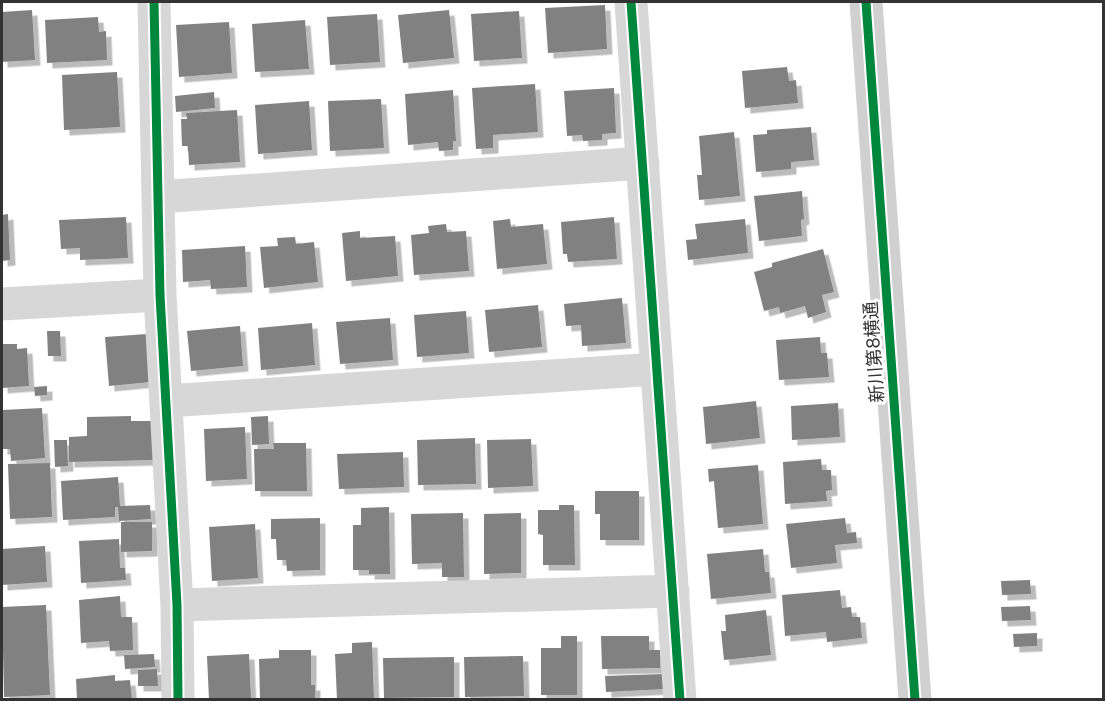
<svg xmlns="http://www.w3.org/2000/svg" width="1105" height="701" font-family="Poppins,'Noto Sans JP',sans-serif">
<style>
.building{fill:#818181;filter:url(#shadow)}
.lines{fill:none;stroke-linecap:round;stroke-linejoin:round}
.street{stroke:#d7d7d7;stroke-width:33}
.secondary{stroke:#d0d0d0;stroke-width:33}
.cycleway-casing{stroke:#fff;stroke-width:13}
.cycleway{stroke:#00873e;stroke-width:9}
.labels{text-anchor:middle;stroke-width:6;stroke-linejoin:round;paint-order:stroke}
.street-label{font-size:18px;fill:#333;stroke:#fff}
</style>
<defs>
<filter id="shadow"><feDropShadow dx="5.5" dy="5.5" stdDeviation="0" flood-color="#0004"/></filter>
</defs>
<rect width="100%" height="100%" fill="#fff"/>
<!-- building -->
<path class="building" d="M605,5l2,44 -59,4 -3,-45z
M32,10l3,50 -33,2v-50z
M449,10l5,48 -51,5 -5,-48z
M519,11l3,47 -48,3 -3,-47z
M377,14l3,48 -50,3 -3,-48z
M98,17l1,15 7,-1 1,29 -60,3 -2,-43z
M305,20l4,49 -54,3 -3,-48z
M229,22l3,51 -53,4 -3,-52z
M787,67l2,14 7,-1 2,23 -53,5 -3,-37z
M117,72l3,55 -56,3 -2,-55z
M535,84l3,48 -45,3v13l-17,1 -4,-61z
M614,88l2,45 -14,1v6l-19,1 -1,-6 -15,1 -3,-45z
M453,90l3,51h-3v9l-14,1 -1,-9 -30,3 -3,-51z
M214,92l1,16 -39,4 -1,-16z
M381,99l3,49 -54,3 -2,-50z
M309,101l3,49 -54,4 -3,-49z
M237,110l3,52 -51,3 -1,-19h-6l-1,-27h6l-1,-6z
M811,127l3,33 -23,2v7l-35,3 -3,-37 14,-1v-4z
M734,132l6,64 -41,4 -2,-25h5l-3,-39z
M802,191l2,28 -3,1 1,16 -43,5 -5,-45z
M8,214l2,46 -8,1v-46z
M126,217l2,41 -48,2v-12l-19,1 -2,-29z
M614,217l3,42 -49,3 -1,-8h-4l-2,-32z
M510,219l1,8 32,-3 4,40 -50,5 -4,-48z
M745,219l3,34 -60,7 -2,-20 11,-1 -2,-15z
M446,224l1,8 19,-1 3,40 -55,4 -3,-40 18,-2 -1,-7z
M360,231v7l35,-2 3,40 -52,5 -4,-48z
M295,237l1,7 18,-2 4,40 -54,6 -4,-41 18,-1 -1,-8z
M245,246l2,41 -36,2 -1,-9 -27,2 -1,-32z
M823,249l11,43 -12,3 4,17 -18,6 -3,-12 -25,7 -1,-6 -15,4 -10,-39 18,-5v-4z
M622,298l4,45 -44,3 -1,-21 -15,1 -2,-22z
M538,305l4,42 -53,5 -4,-42z
M466,311l3,42 -52,4 -3,-42z
M390,318l3,42 -53,4 -4,-42z
M312,323l3,42 -54,5 -3,-42z
M240,326l3,40 -52,5 -4,-40z
M47,331h13l1,25h-13z
M147,334l4,48 -42,4 -4,-49z
M820,337l1,16h6l2,24 -50,3 -3,-40z
M2,344h15v5l10,-1 2,38 -27,2z
M47,386v9l-12,1 -1,-9z
M756,401l4,37 -54,6 -3,-37z
M838,403l2,34 -48,3 -1,-34z
M42,408l3,50 -34,3 -1,-12h-8v-39z
M131,416v5h21l1,39 -84,2v-25l18,-1v-19z
M268,416l1,28 -17,1 -1,-28z
M245,427l2,52 -41,2 -2,-52z
M475,438l1,46 -58,1 -1,-45z
M531,439l2,47 -45,2 -1,-48z
M54,440h13l1,26 -13,1z
M273,443h33l1,48h-52l-1,-42h20z
M403,452l1,35 -65,2 -2,-35z
M821,459l1,11h9l1,20 -6,1 1,10 -42,3 -2,-42z
M50,463l2,54 -42,2 -2,-55z
M758,465l5,59 -45,4 -4,-47 -5,1 -1,-13z
M118,477l2,29 30,-1 1,14 -32,2 -1,-14h-3v10l-52,3 -2,-39z
M595,491h44v49h-39v-26h-5z
M559,505h15l1,60h-32v-30l-5,-1v-24h21z
M389,507l1,67h-21v-4h-16v-45h8v-17z
M463,513l1,64h-22v-14l-30,1 -1,-50z
M521,513v60l-37,1v-60z
M320,518v52l-33,1 -1,-11h-9l-1,-21h-5v-20z
M845,518l2,15 9,-1 1,11 -22,2 2,18 -46,5 -5,-44z
M121,522h31v29l-31,1z
M255,524l3,54 -46,3 -3,-54z
M119,539l1,29h5l1,12 -45,3 -2,-42z
M45,546l2,36 -45,3v-36z
M763,549l2,23h4l2,21 -60,6 -4,-45z
M1030,580l1,14 -29,1 -1,-14z
M840,590l2,18 9,-1 1,10h8l2,21 -35,4 -1,-10 -41,4 -3,-41z
M120,596l1,21h11l1,33 -23,1 -1,-10 -28,2 -2,-43z
M46,605l4,90 -46,2 -2,-90z
M1030,606l1,14 -29,1 -1,-14z
M766,610l5,45 -47,5 -3,-29h5l-1,-16z
M1037,633v13l-23,1 -1,-13z
M561,636h16v59h-36v-47h20z
M601,636h48v14h11v18l-58,1z
M372,642l2,58h-37l-2,-46 17,-1v-10z
M279,650h32v35h4v15h-55l-1,-41 20,-1z
M154,654l1,13 -30,2 -1,-14z
M249,654l2,46h-42l-2,-44z
M523,656l1,40 -59,1 -1,-40z
M454,657v40l-70,1 -1,-40z
M157,669l1,17h-20v-16z
M664,674l1,15 -59,3 -1,-16z
M115,675v6l15,-1 2,20h-55l-1,-21z"/>
<g class="lines">
<!-- street -->
<path class="street" d="M154,2l6,293 17,310 1,95
M631,2l49,698
M158,197l485,-34
M2,304l158,-9
M166,401l491,-32
M177,605l496,-14"/>
<!-- secondary -->
<path class="secondary" d="M866,2l49,698"/>
<!-- cycleway casing -->
<g class="cycleway-casing">
<path id="cycleway" d="M154,2l6,293 17,310 1,95
M631,2l49,698
M866,2l49,698"/>
</g>
<!-- cycleway -->
<use href="#cycleway" class="cycleway"/>
</g>
<g class="labels">
<!-- street labels -->
<g class="street-label">
<text transform="translate(874 352) rotate(-94)" y="6">新川第8横通</text>
</g>
</g>
<!-- border -->
<rect width="1105" height="701" fill="none" stroke="#333333" stroke-width="6"/>
</svg>
